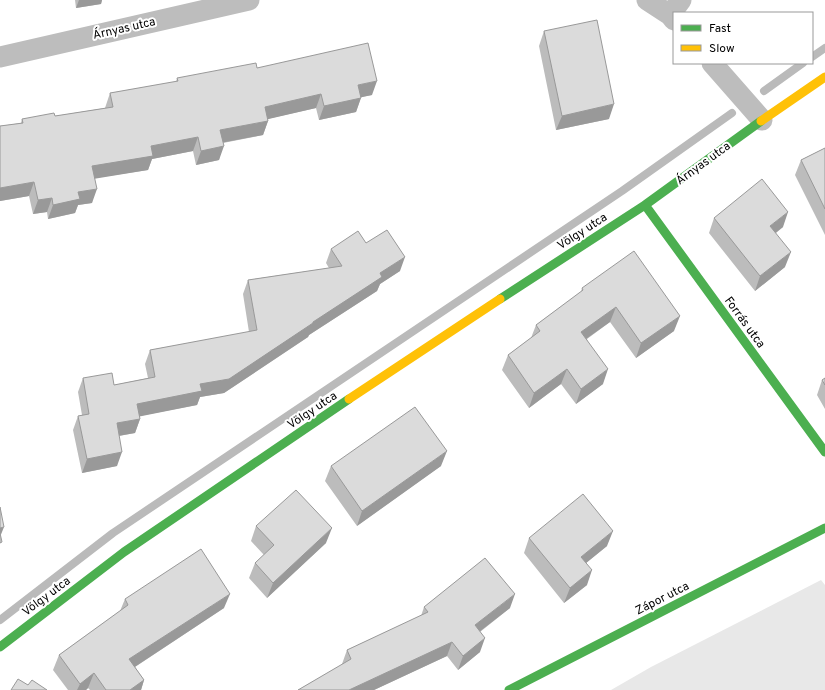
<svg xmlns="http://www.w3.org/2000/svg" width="825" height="690" font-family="Overpass,sans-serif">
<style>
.green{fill:#e8e8e8}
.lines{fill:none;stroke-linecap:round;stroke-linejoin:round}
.stream{stroke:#bababa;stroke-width:8}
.street{stroke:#bdbdbd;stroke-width:21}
.fast{stroke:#4caf50;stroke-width:9}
.slow{stroke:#ffc107;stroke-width:9}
.wall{fill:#bcbcbc}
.shaded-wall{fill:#999}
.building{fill:#dbdbdb;stroke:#999}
.labels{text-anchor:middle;stroke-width:4;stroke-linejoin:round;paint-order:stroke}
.street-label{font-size:12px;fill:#000;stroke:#fff}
</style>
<rect width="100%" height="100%" fill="#fff"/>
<!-- green -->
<path class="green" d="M821,580l4,5v105h-214l40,-23z"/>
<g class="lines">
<!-- stream -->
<path class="stream" d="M812,57l13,-9
M764,91l39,-28
M0,620l113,-87 509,-342 110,-78"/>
<!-- street -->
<path class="street" d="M647,0l23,15 4,5
M670,15l11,-15
M0,57l249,-57
M712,63l50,57"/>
<!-- fast -->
<path class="fast" d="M645,205l180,247
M500,299l145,-94 116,-84
M0,647l124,-95 225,-153
M509,690l316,-162"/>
<!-- slow -->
<path class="slow" d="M761,121l64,-44
M349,399l151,-100"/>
</g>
<!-- wall -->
<path class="wall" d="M75,0h27l-1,4 -25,4z
M544,31l65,88 -53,11 -17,-84z
M257,68l115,27 -11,2 -5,15 -37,8 -3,-12 -49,11 1,2 -5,14 -40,8 -4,17 -23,5 -3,-14 -41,8 -4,11 -53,8 -3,25 -14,2 -3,8 -27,6 -1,-7 -14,2 -4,-18 -29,5v-75l21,-3 1,-4 33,-3 50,-8 5,-15 66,-11 1,-4z
M825,148v87l-30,-60 6,-15z
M714,218l69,9 -7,6 9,34 -30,24 -46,-58z
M366,243l34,28 -20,13 -3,7 -68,44 -1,2 -84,56 -24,4 -3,8 -58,11 1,3 -5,14 -16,3 -2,30 -35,7 -9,-43 5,-14 4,-1 -4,-23 5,-14 31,7 34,-7 -3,-14 5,-14 99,-18 -6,-38 5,-14 81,-12 -3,-5 5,-14z
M582,288l92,43 -38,27 -26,-36 -23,17 16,45 -27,20 -15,-20 -32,24 -27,-38 6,-15 23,-17 5,-13 45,-33z
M825,378v31l-8,-14 5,-15z
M331,466h110l-84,60 -32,-45z
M256,526l70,17 -59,55 -18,-20 6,-15 9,-8 -13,-14z
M529,538l78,8 -21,17 1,22 -23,18 -40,-50z
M125,599l99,9 -89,59 9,13 -3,10h-51l-2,-2 -2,2h-18l-15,-20 6,-15 61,-44z
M424,607l86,1 -30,24v20l-22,18 -11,-14 -73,34h-76l44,-25v-1l5,-14 74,-34z"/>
<!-- shaded-wall -->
<path class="shaded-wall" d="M79,0h23l-1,4 -25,4z
M377,81l-5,14 -19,4 5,-14z
M321,94l-5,14 -56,13 5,-14z
M361,98l-5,14 -37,8 5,-14z
M614,104l-5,15 -53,11 6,-14z
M268,121l-5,14 -48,9 5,-14z
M198,137l-5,14 -41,8 -4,11 -61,10 5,-14 59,-20z
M224,146l-5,14 -23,5 5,-14z
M34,182l-5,14 -29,5v-13z
M97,189l-5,14 -14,2 -3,8 -27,6 5,-14 25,-13z
M52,198l-5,14 -14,2 5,-14z
M788,212l-5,15 -18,14 5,-15z
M791,252l-6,15 -30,24 5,-15z
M405,257l-5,14 -20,13 -3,7 -68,44 -1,2 -84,56 -24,4 -3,8 -65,13 5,-14 63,-20 113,-62 67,-49z
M616,307l-6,15 -34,24 5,-14z
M680,316l-6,15 -38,27 5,-15z
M567,369l-6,15 -32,24 5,-15z
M608,369l-5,15 -27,20 5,-15z
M140,419l-5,14 -23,4 5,-14z
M447,451l-6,15 -84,60 5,-15z
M122,452l-5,14 -35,7 5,-14z
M4,527l-4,10v-9z
M332,528l-6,15 -59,55 6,-15z
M613,531l-6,15 -32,26 6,-15z
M592,570l-5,15 -23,18 6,-15z
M230,594l-6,14 -100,66 5,-15z
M515,594l-5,14 -40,31 5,-14z
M485,638l-5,14 -22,18 5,-14z
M452,642l-5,14 -73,34h-25z
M94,673l-6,15 -2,2h-9l3,-6z
M144,680l-3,10h-11z"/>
<!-- building -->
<path class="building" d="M597,20l17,84 -52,12 -18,-85z
M368,43l9,38 -19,4 3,13 -37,8 -3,-12 -56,13 3,14 -48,9 4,16 -23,5 -3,-14 -47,9 2,10 -61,10 5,23 -19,3 2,7 -27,6 -1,-7 -14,2 -4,-18 -34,6v-62l23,-3 -1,-4 32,-6 1,3 58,-9 -3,-14 68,-12 -1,-3 79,-15 1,5z
M825,148v61l-24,-49z
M762,179l26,33 -18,14 21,26 -31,24 -46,-58z
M387,230l18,27 -25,16 2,4 -69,45v1l-84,56 -29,5 2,7 -65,13 3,15 -23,4 5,29 -35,7 -9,-43 11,-2 -6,-36 29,-5 2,12 41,-8 -5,-27 107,-20 -9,-50 94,-14 -11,-17 27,-18 8,12z
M634,251l46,65 -39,27 -25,-36 -35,25 27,37 -27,20 -14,-20 -33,24 -26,-38 32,-24 -4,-6 47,-35 -1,-2z
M825,378v7l-3,-5z
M415,407l32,44 -85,60 -31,-45z
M296,490l36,38 -59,55 -18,-20 19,-18 -18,-19z
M583,494l30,37 -32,26 11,13 -22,18 -41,-50z
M0,507l4,20 -4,1z
M0,533l2,9 -2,1z
M201,549l29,45 -101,65 15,21 -14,10h-24l-12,-17 -14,11 -21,-29 69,-50 -3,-6z
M485,558l30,36 -40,31 10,13 -22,18 -11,-14 -103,48h-51l53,-31 -4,-9 81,-38 -4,-5z
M18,679l10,6 4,-5 15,10h-36z"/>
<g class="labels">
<!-- street labels -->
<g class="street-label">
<text transform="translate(124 28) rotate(-13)" y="4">Árnyas utca</text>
<text transform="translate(703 163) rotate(-36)" y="4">Árnyas utca</text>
<text transform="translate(582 231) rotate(-33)" y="4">Völgy utca</text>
<text transform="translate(745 322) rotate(54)" y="4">Forrás utca</text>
<text transform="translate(312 410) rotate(-34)" y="4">Völgy utca</text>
<text transform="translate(46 596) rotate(-37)" y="4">Völgy utca</text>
<text transform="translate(662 598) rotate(-27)" y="4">Zápor utca</text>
</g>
</g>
<!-- legend -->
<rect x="673" y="12" width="140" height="52" fill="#ffffff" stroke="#999999"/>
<rect x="681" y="25" width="20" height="6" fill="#4caf50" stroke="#999999"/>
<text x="709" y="32" font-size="12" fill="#000000">Fast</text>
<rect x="681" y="45" width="20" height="6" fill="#ffc107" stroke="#999999"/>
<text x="709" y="52" font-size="12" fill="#000000">Slow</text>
</svg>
